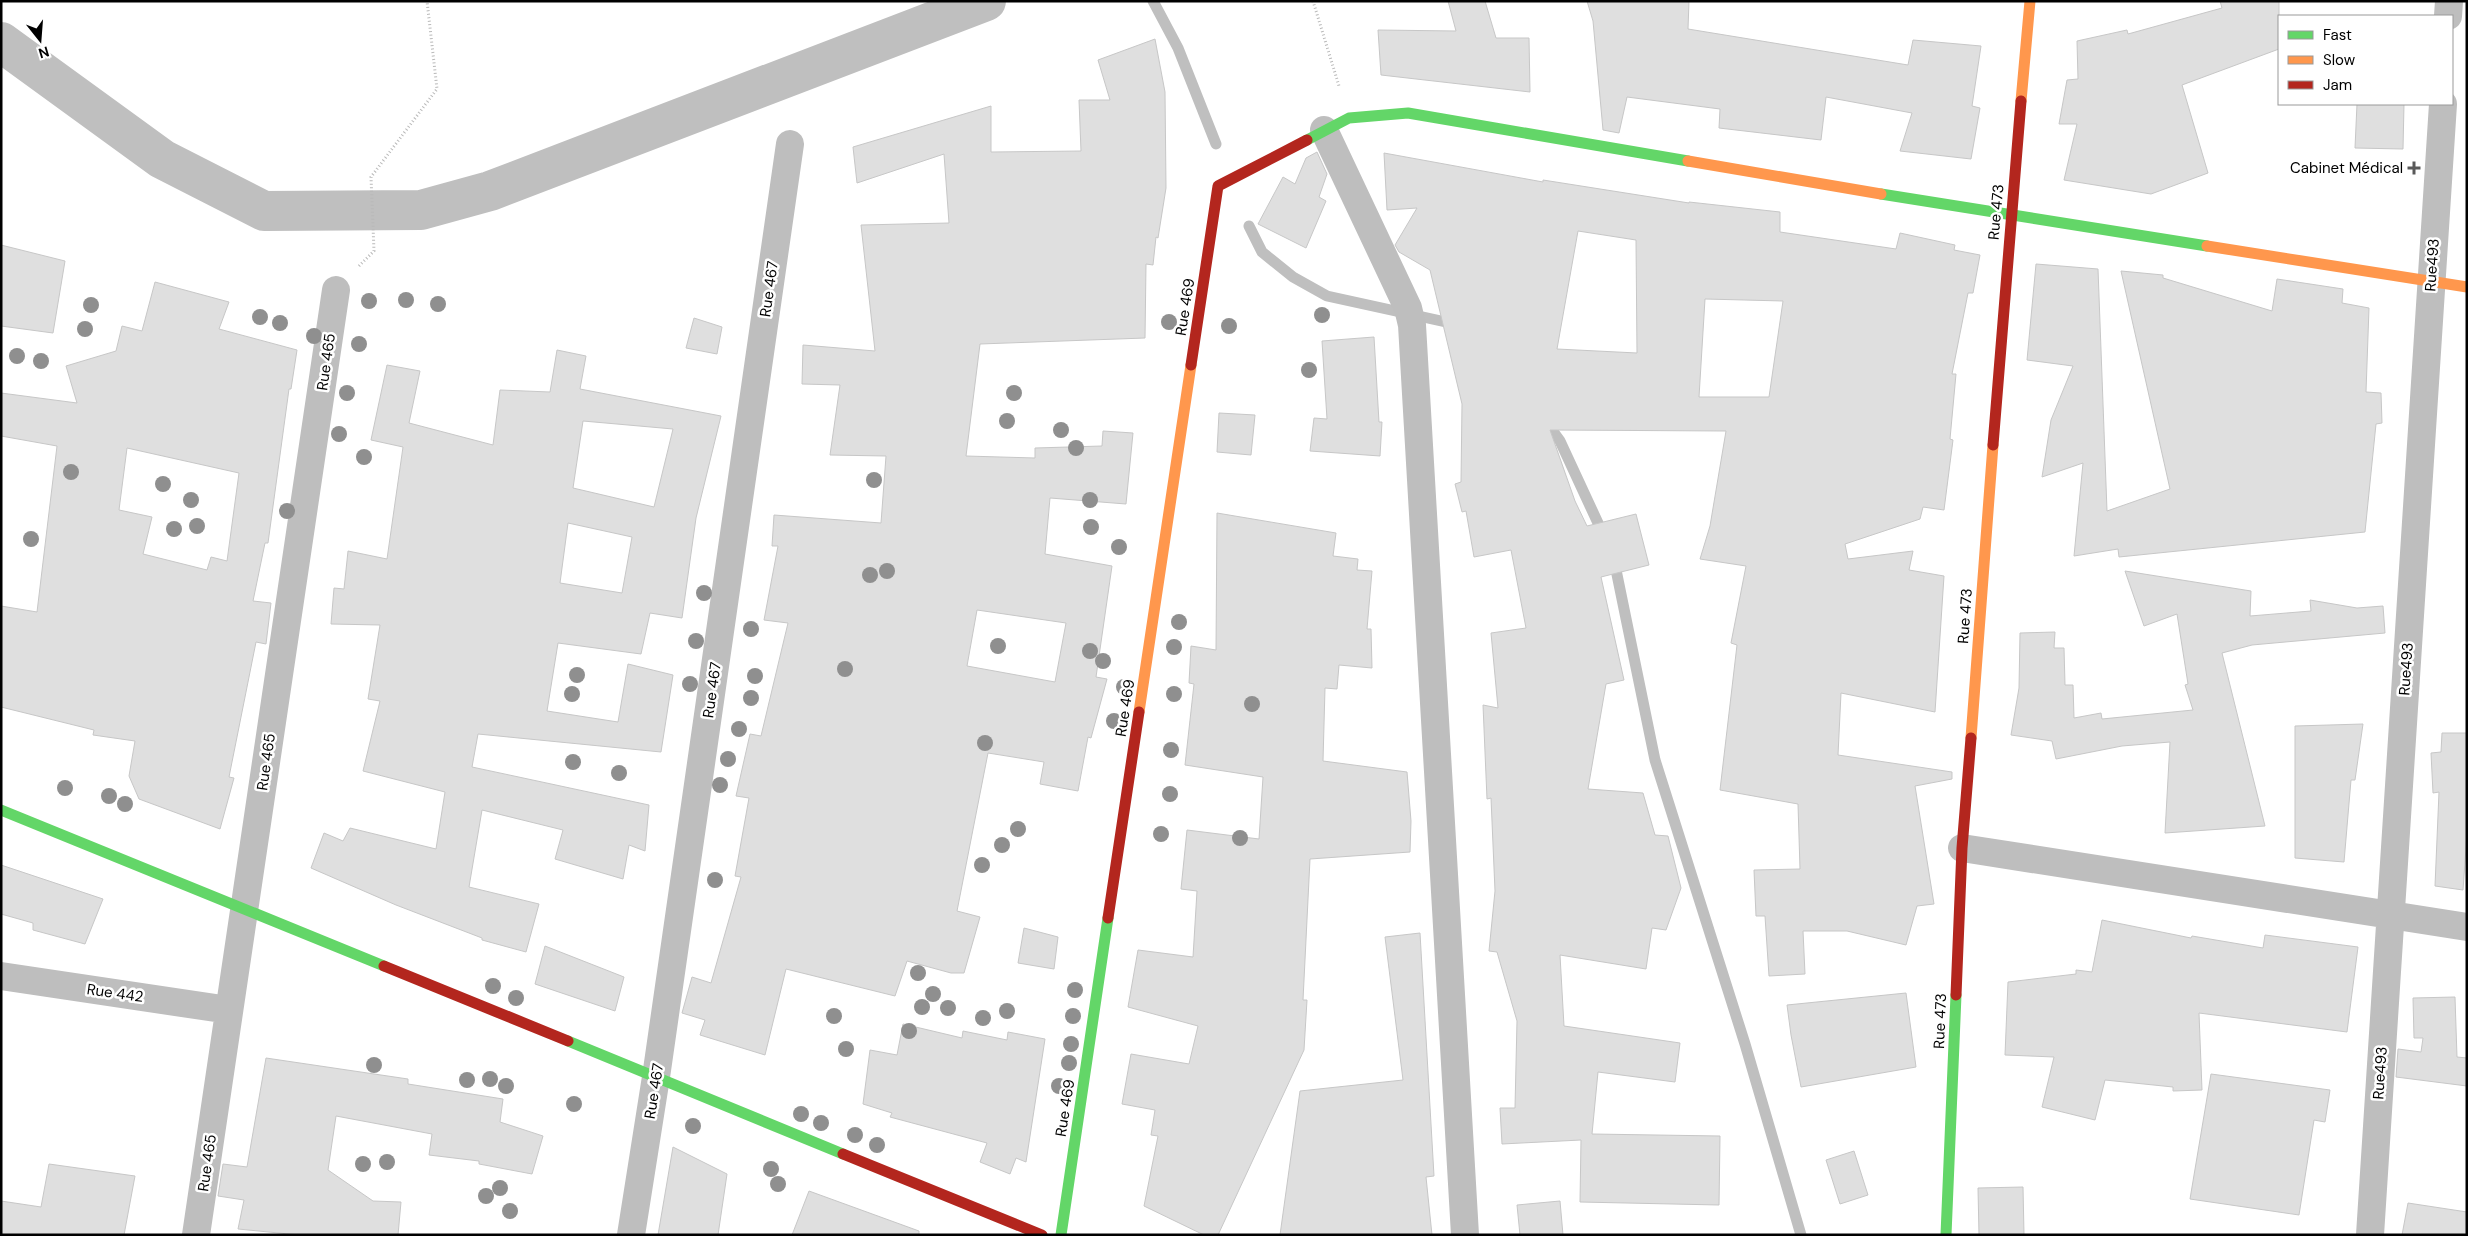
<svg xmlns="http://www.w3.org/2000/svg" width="2468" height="1236" font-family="'DM Sans',sans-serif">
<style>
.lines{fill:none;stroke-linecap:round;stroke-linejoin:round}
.stream{stroke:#bfbfbf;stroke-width:11}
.canal{stroke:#bfbfbf;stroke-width:40}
.building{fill:#dfdfdf;stroke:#c7c7c7;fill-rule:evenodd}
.path{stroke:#b9b9b9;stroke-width:3;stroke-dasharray:1 2.5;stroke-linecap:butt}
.street{stroke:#bebebe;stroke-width:28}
.fast{stroke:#63d668;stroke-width:11}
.slow{stroke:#ff974d;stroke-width:11}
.jam{stroke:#b3261e;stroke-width:11}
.tree{fill:#8f8f8f}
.poi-dot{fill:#595959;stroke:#fff;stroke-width:2}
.labels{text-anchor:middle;stroke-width:5;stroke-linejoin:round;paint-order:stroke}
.poi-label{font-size:15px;fill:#000;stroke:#fff;text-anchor:end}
.street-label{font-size:15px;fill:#000;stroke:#fff}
</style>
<rect width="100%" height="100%" fill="#fff"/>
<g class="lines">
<!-- stream -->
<path class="stream" d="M1153,1l25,47 38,96
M1249,226l13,26 31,25 34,19 128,28
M1544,419l16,22 44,95
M1614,560l41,200 90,284 56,191"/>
<!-- canal -->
<path class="canal" d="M1,42l161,117 102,52 157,-1 69,-19 496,-190"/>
</g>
<!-- building -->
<path class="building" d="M1448,1h37l11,37h33l1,54 -149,-17 -3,-45 78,1z
M1587,1h102l-1,28 220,36 5,-25 68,6 -9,60 8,2 -9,51 -71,-8 12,-38 -86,-16 -5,43 -102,-12 1,-19 -93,-12 -8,36 -16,-3 -10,-109z
M2220,1h59v48l-97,36 26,88 -57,21 -87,-14 13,-56h-18l8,-44 11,-1 -1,-38 50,-11 1,4 94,-26z
M1155,39l10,53 1,96 -8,50 -2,-1 -3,28 -7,-1 -1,74 -165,6 -14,112 69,2v-10l67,-2 1,-15 30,2 -7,71 -76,-6 -5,56 67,12 -16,111 11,2 -16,59 -3,-1 -10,54 -38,-7 4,-22 -56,-9 -31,158 23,6 -16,56h-13l-44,-12 -12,35 -109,-27 -21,86 -65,-20 5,-15 -23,-7 10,-36 19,6 30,-106 -6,-1 14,-78 -13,-2 14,-62 11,2 27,-113 -24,-3 14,-74h-6l2,-31 107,8 5,-67 -56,-1 10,-70 -38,-1 1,-39 72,6 -14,-126 88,-2 -5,-69 -87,29 -4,-36 138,-41v46l90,-1 -2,-51h31l-12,-40zM977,610l89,13 -11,59 -88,-16z
M2357,104h47l-1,45 -48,-1z
M1317,152l10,22 -8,23 7,4 -20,47 -48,-24 25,-47 12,7 11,-26z
M1384,153l159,29v-2l146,23v-1l91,10v20l116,17 4,-16 55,12 -1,5 26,5 -7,38h-5l-16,81h4l-6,65 3,1 -9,70 -21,-3 -3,12 -75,25 3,15 65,-8 -4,19 35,6 -9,136 -94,-19 -3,62 114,17v7l-37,7 19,118 -17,2 -11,39 -59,-14h-44l2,43 -36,2 -4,-60h-9l-2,-46 46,-1 -2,-65 -78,-14 17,-145 -6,-2 15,-77 -46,-7 10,-33 16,-95 -176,-1 25,71 12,25 49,-12 13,51 -48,12 23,103 -18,4 -18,105 55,4 12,42 13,1 13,52 -15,42 -14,-2 -6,41 -86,-14 4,71 116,17 -5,39 -77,-10 -6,62 128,2 -1,69 -139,-3 1,-62 -79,4 -2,-36h15l2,-87 -20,-69 -8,-1 6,-60 -4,-93 -4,1 -4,-94 15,3 -7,-75 35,-5 -15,-78 -37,7 -8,-46 -4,1 -7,-28 6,-2 1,-78 -32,-134 -31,-18 -4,-7 22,-37 -30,2zM1578,231l58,9 1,113 -80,-4zM1705,299l78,2 -14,96h-70z
M1,245l64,16 -12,72 -52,-7z
M2036,264l62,5 9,242 63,-22 -49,-218 42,4v3l109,33 5,-32 66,10 -1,14 27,5 -3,84 15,1 1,30 -6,1 -11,108 -246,25 -1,-8 -44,7 9,-93 -41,14 9,-57 22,-54 -46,-6z
M155,282l74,20 -10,27 78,21 -6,39h-2l-21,154h-3l-12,58 18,2 -5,41 -10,-2 -27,135 5,1 -14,51 -81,-30 -10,-23 6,-35 -42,-6 1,-5 -93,-23v-101l36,6 20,-166 -56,-10v-43l76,10 -11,-37 50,-15 6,-25 20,5zM127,448l112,25 -12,88 -16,-4 -4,13 -64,-16 9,-37 -33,-7z
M694,318l28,9 -5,27 -31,-6z
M1374,337l5,85h3l-2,34 -70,-5 4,-33 13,1 -5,-78z
M557,350l29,6 -6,33 141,27 -25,102 -14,100 -32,-5 -9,41 -83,-11 -11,68 71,11 10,-58 45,11 -12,77 -183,-18 -6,33 177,38 -4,46 -16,-6 -6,34 -68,-20 8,-29 -81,-20 -13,77 70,17 -13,48 -44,-12v-2l-86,-33 -85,-37 13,-35 19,8 7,-13 86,21 9,-57 -82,-21 17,-70 -12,-2 12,-74 -49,-1 3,-36 10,1 4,-38 39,8 16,-112 -32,-7 16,-75 33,6 -11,52 84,22 7,-55 50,2zM583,421l90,8 -19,78 -81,-19zM568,523l64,14 -10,56 -62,-10z
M1219,413l36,2 -4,40 -34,-3z
M1217,513l119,20 -3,23 25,3 -1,11 15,1 -5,58h4l1,39 -33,-3 -2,24 -12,-1 -2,73 84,11 4,49 -1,31 -100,7 -7,141h4l-3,50 -86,185h-14l-60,-29 14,-70 -7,-1 4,-25 -33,-6 9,-50 58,10 9,-38 -70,-19 10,-57 55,7 4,-66 -16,-2 6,-59 72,9 4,-62 -78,-12 9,-81 -5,-1 2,-37 25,4z
M2125,571l126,20 -1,25 61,-5 -1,-11 47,8 26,-2 2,27 -133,12 -30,8 43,173 -100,7 5,-91 -48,4 -66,13 -4,-18 -41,-6 8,-47 1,-55 35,-1 -1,16h10l1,37h8l1,33 27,-5 1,6 91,-9 -8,-25 3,-1 -11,-70 -33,12z
M2363,724l-8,56h-4l-7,82 -49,-4v-132z
M2442,733h25v101l-4,56 -28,-4 4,-94 -6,1 -2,-40 10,-1z
M1,865l102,34 -18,45 -52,-14v-7l-32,-9z
M2102,920l89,18 1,-2 71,12 2,-13 93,12 -11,85 -148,-19 3,77 -29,1v-4l-68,-7 -10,40 -53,-13 12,-50 -49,-2 3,-73 68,-8v-4l16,2z
M1024,928l34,9 -4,32 -36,-6z
M1420,933l14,243 -8,1 6,58h-152l20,-144 103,-11 -18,-143z
M545,946l79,31 -9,34 -80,-27z
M1906,993l10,74 -115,20 -10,-52 -4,-30z
M2455,997l2,60 10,1v28l-71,-9 2,-28 23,3 2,-14h-9l-1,-40z
M903,1024l59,14 1,-7 44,9 1,-8 37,7 -19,123 -10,-4 -6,16 -30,-12 7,-19 -97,-26 2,-4 -29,-9 7,-54 27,5z
M266,1058l142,21v5l95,15 -3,23 43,14 -11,38 -53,-10v-3l-50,-6 3,-21 -96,-18 -8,54 45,31 28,1 -3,33h-99l-61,-6 6,-29 -26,-4 5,-32 24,3z
M2211,1074l119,16 -5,32 -11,-2 -15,95 -109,-16z
M673,1147l54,27 -9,61h-60z
M1854,1151l14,44 -28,9 -14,-44z
M49,1164l86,12 -11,59h-123v-34l40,6z
M2023,1187l1,48h-45l-1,-47z
M809,1191l110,40v4h-127z
M1560,1201l3,34h-43l-3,-30z
M2408,1203l59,9v23h-65z"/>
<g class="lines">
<!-- path -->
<path class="path" d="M1313,1l26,85
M359,266l15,-15 -3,-74 66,-88 -10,-88"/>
<!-- street -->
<path class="street" d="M2448,16l1,-15
M1324,130l84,178 4,17 53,910
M1962,848l505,79
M1,976l228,34
M196,1235l140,-945
M631,1235l25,-158 134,-933
M2370,1235l73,-1131"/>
<!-- fast -->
<path class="fast" d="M1307,140l42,-22 59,-5 280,48
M1881,194l326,52
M1,810l383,156
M568,1041l275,113
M1061,1235l47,-317
M1946,1235l10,-240"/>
<!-- slow -->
<path class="slow" d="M2021,101l9,-100
M1688,161l193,33
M2207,246l260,41
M1139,712l52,-347
M1971,738l22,-293"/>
<!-- jam -->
<path class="jam" d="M1191,365l27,-179 89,-46
M1993,445l28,-344
M1108,918l31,-206
M384,966l184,75
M1956,995l6,-147 9,-110
M843,1154l199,81"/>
</g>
<!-- trees -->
<g class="tree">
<circle cx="406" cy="300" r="8"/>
<circle cx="369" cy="301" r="8"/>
<circle cx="438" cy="304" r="8"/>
<circle cx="91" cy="305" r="8"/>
<circle cx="1322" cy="315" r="8"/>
<circle cx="260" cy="317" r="8"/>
<circle cx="1169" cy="322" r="8"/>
<circle cx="280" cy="323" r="8"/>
<circle cx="1229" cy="326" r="8"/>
<circle cx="85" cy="329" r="8"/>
<circle cx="314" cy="336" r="8"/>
<circle cx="359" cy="344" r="8"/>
<circle cx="17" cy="356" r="8"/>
<circle cx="41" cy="361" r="8"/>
<circle cx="1309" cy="370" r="8"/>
<circle cx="347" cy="393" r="8"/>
<circle cx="1014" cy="393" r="8"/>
<circle cx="1007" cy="421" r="8"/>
<circle cx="1061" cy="430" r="8"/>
<circle cx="339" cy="434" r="8"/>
<circle cx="1076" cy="448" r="8"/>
<circle cx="364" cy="457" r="8"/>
<circle cx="71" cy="472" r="8"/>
<circle cx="874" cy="480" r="8"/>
<circle cx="163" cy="484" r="8"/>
<circle cx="191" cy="500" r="8"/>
<circle cx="1090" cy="500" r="8"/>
<circle cx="287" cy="511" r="8"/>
<circle cx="197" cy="526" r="8"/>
<circle cx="1091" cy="527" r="8"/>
<circle cx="174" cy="529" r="8"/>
<circle cx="31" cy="539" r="8"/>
<circle cx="1119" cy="547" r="8"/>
<circle cx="887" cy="571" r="8"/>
<circle cx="870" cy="575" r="8"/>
<circle cx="704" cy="593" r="8"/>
<circle cx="1179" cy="622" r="8"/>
<circle cx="751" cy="629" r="8"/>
<circle cx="696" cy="641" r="8"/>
<circle cx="998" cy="646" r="8"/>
<circle cx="1174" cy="647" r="8"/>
<circle cx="1090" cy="651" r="8"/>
<circle cx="1103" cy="661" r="8"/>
<circle cx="845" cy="669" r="8"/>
<circle cx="577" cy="675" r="8"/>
<circle cx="755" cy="676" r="8"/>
<circle cx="690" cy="684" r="8"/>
<circle cx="1124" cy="687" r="8"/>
<circle cx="572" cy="694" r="8"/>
<circle cx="1174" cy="694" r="8"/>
<circle cx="751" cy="698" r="8"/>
<circle cx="1252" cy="704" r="8"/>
<circle cx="1114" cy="721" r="8"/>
<circle cx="739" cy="729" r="8"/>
<circle cx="985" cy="743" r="8"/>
<circle cx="1171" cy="750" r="8"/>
<circle cx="728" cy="759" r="8"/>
<circle cx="573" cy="762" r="8"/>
<circle cx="619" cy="773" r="8"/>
<circle cx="720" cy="785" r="8"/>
<circle cx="65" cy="788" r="8"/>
<circle cx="1170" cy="794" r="8"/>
<circle cx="109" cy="796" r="8"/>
<circle cx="125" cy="804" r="8"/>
<circle cx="1018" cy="829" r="8"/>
<circle cx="1161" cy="834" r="8"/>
<circle cx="1240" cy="838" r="8"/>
<circle cx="1002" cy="845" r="8"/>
<circle cx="982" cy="865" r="8"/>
<circle cx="715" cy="880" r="8"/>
<circle cx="918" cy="973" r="8"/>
<circle cx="493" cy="986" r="8"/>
<circle cx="1075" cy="990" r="8"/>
<circle cx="933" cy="994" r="8"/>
<circle cx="516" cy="998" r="8"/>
<circle cx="922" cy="1007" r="8"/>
<circle cx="948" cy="1008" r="8"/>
<circle cx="1007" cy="1011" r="8"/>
<circle cx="834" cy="1016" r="8"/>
<circle cx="1073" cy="1016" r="8"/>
<circle cx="983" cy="1018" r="8"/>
<circle cx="909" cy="1031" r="8"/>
<circle cx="1071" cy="1044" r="8"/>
<circle cx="846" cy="1049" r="8"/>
<circle cx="1069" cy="1063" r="8"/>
<circle cx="374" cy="1065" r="8"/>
<circle cx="490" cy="1079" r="8"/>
<circle cx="467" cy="1080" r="8"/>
<circle cx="506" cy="1086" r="8"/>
<circle cx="1059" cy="1086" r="8"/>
<circle cx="574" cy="1104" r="8"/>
<circle cx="801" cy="1114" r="8"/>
<circle cx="821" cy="1123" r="8"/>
<circle cx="693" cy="1126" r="8"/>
<circle cx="855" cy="1135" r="8"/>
<circle cx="877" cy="1145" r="8"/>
<circle cx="387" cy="1162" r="8"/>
<circle cx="363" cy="1164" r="8"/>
<circle cx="771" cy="1169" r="8"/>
<circle cx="778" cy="1184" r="8"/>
<circle cx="500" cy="1188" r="8"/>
<circle cx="486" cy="1196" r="8"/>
<circle cx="510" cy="1211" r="8"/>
</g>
<!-- markers -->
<path class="poi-dot" d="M2411.5 160.5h5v5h5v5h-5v5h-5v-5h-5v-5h5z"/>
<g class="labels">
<!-- poi labels -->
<g class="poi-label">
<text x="2403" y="173">Cabinet Médical</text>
</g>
<!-- street labels -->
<g class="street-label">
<text transform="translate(1996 212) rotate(-85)" y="5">Rue 473</text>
<text transform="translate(2432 265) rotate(-86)" y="5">Rue493</text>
<text transform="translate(769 289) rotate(-82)" y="5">Rue 467</text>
<text transform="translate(1185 307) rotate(-81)" y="5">Rue 469</text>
<text transform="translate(326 362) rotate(-82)" y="5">Rue 465</text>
<text transform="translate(1965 616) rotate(-86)" y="5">Rue 473</text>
<text transform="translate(2406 669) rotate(-86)" y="5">Rue493</text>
<text transform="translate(712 690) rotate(-82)" y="5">Rue 467</text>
<text transform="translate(1125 708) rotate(-81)" y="5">Rue 469</text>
<text transform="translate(266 762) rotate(-82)" y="5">Rue 465</text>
<text transform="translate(115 993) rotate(8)" y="5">Rue 442</text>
<text transform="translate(1940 1021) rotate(-88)" y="5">Rue 473</text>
<text transform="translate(2380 1073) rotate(-86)" y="5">Rue493</text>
<text transform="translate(654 1091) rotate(-81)" y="5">Rue 467</text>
<text transform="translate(1065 1108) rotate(-81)" y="5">Rue 469</text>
<text transform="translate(207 1163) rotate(-82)" y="5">Rue 465</text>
</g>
</g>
<!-- border -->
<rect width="2468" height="1236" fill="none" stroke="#000000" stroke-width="5"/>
<!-- legend -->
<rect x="2278" y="15" width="175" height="90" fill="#ffffff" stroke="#999999"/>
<rect x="2288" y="31" width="25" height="8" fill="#63d668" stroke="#999999"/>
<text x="2323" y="40" font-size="15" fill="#000000">Fast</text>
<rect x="2288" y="56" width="25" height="8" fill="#ff974d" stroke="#999999"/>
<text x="2323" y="65" font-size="15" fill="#000000">Slow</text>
<rect x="2288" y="81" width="25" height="8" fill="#b3261e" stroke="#999999"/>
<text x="2323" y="90" font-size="15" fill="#000000">Jam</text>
<!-- north arrow -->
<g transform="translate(40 40) rotate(163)" stroke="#ffffff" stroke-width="4" paint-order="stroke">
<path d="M0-4L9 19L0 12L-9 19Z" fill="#000000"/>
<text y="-8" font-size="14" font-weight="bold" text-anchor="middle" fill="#000000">N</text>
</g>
</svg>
